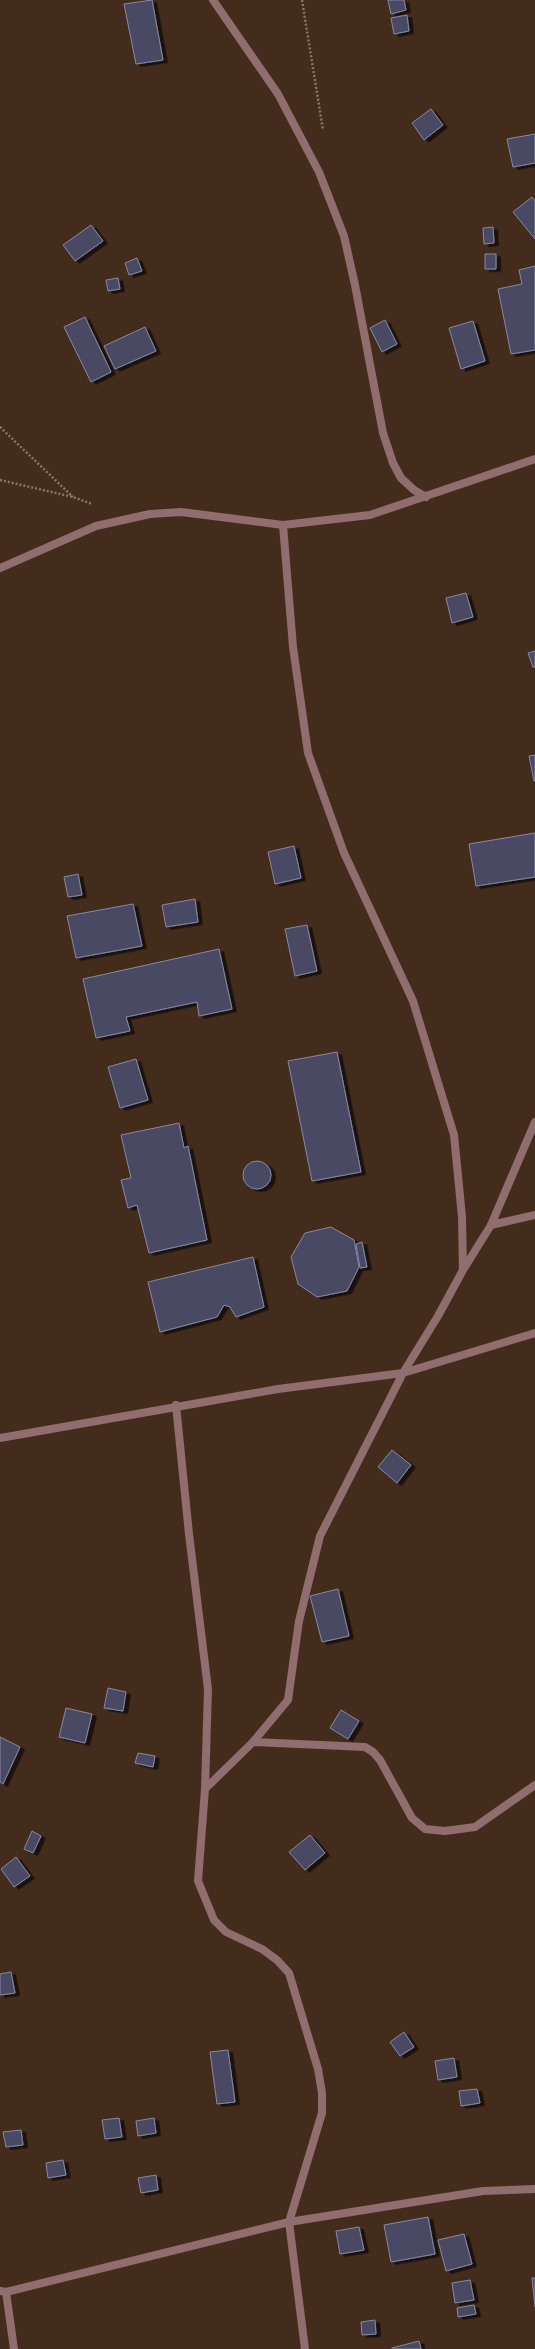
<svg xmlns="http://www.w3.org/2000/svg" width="535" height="2349" font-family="'IBM Plex Sans',sans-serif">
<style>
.building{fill:#484a63;stroke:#8689a6;filter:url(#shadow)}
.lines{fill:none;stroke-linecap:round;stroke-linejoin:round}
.path{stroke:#8a7569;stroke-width:2.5;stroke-dasharray:2 2;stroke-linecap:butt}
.minor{stroke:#906d6e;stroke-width:8}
</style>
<defs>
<filter id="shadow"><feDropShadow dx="4.5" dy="2.5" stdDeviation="0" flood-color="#0009"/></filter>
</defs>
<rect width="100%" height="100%" fill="#442c1d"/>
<!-- building -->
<path class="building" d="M152,0l11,60 -27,4 -12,-60z
M388,0h16l2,10 -15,4z
M407,15l2,16 -15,3 -3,-16z
M431,109l12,16 -19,15 -12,-17z
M535,134v29l-22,4 -6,-28z
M532,197l3,4v38l-22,-27z
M91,225l12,16 -28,20 -12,-16z
M493,227l1,16 -10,1 -1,-16z
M485,254h11v15h-11z
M137,258l5,13 -13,4 -4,-12z
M535,266v84l-24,4 -13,-65 24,-5 -3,-14z
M118,278l2,11 -12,2 -2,-11z
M85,317l26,55 -20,10 -27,-55z
M385,320l12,24 -15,8 -12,-24z
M473,321l12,40 -24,8 -12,-41z
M145,327l11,24 -41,18 -11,-23z
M466,593l7,24 -21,6 -6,-25z
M535,651v16h-2l-5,-14z
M535,755v26h-1l-5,-25z
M535,833v44l-59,9 -7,-42z
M294,846l7,32 -26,6 -7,-32z
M78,874l4,21 -14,2 -4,-20z
M195,899l3,23 -32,5 -4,-22z
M133,904l9,42 -66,12 -9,-42z
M307,925l10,46 -22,5 -10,-47z
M219,949l13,60 -33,7 -2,-14 -71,15 4,14 -34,7 -13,-59z
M337,1052l24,120 -49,9 -24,-120z
M136,1059l12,41 -28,8 -12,-41z
M179,1123l5,25 4,-2 19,94 -58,13 -12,-48 -9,3 -7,-28 10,-2 -10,-43z
M243 1175a14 14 0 1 1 28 0a14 14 0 1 1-28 0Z
M331,1227l23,13 5,27 -12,24 -30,6 -19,-13 -7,-27 14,-24z
M362,1242l5,25 -7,1 -4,-24z
M253,1257l11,50 -28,10 -6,-10 -6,-2 -7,12 -57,15 -12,-50z
M392,1450l19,15 -14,18 -19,-16z
M338,1589l11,47 -27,6 -12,-46z
M108,1688l18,4 -3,19 -19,-3z
M66,1708l26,6 -7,29 -26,-6z
M341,1710l18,11 -11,18 -18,-11z
M0,1737l20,10 -17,37 -3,-2z
M138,1753l17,3 -2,11 -18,-4z
M32,1831l9,5 -8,17 -9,-4z
M310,1835l15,18 -20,17 -16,-18z
M16,1857l14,19 -16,11 -13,-18z
M11,1972l4,21 -15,2v-21z
M404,2032l10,15 -14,9 -10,-14z
M228,2050l7,52 -18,2 -7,-52z
M454,2058l3,19 -19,3 -3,-19z
M477,2089l3,14 -19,3 -2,-15z
M119,2118l3,19 -17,2 -3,-19z
M154,2118l2,15 -18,3 -2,-15z
M21,2130l2,15 -17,2 -3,-15z
M63,2160l3,15 -18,3 -2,-15z
M156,2175l2,15 -17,3 -3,-15z
M428,2217l7,37 -44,8 -7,-37z
M359,2227l5,23 -24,4 -4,-23z
M464,2234l8,30 -26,7 -8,-31z
M532,2278h3v29z
M470,2280l4,20 -19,3 -3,-20z
M474,2305l2,9 -18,3 -1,-9z
M375,2320l1,14 -14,1 -1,-13z
M419,2341l2,8h-29v-1z"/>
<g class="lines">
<!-- path -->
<path class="path" d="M302,0l21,130
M0,427l73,70
M0,480l73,17 19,7"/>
<!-- minor -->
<path class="minor" d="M213,0l65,94 41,78 25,64 11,49 28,148 10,30 8,15 13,12 12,7
M0,568l96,-42 54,-12 31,-2 102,13 87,-10 165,-56
M491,1225l44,-10
M463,1270l28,-45 44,-103
M176,1405l13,129 19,155 -3,100 -7,92 16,39 12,12 36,17 15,11 12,13 29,96 4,24v20l-33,109 16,127
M0,1438l278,-49 125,-16 132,-40
M253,1742l112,5 8,5 7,8 32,58 13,11 20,2 30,-4 60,-42
M205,1789l48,-47 35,-42 11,-79 21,-85 83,-163 35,-57 25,-46 -1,-53 -8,-82 -41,-134 -69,-148 -36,-100 -15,-106 -10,-122
M0,2291l6,1 283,-70 194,-31 52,-2
M6,2292l8,57"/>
</g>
</svg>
